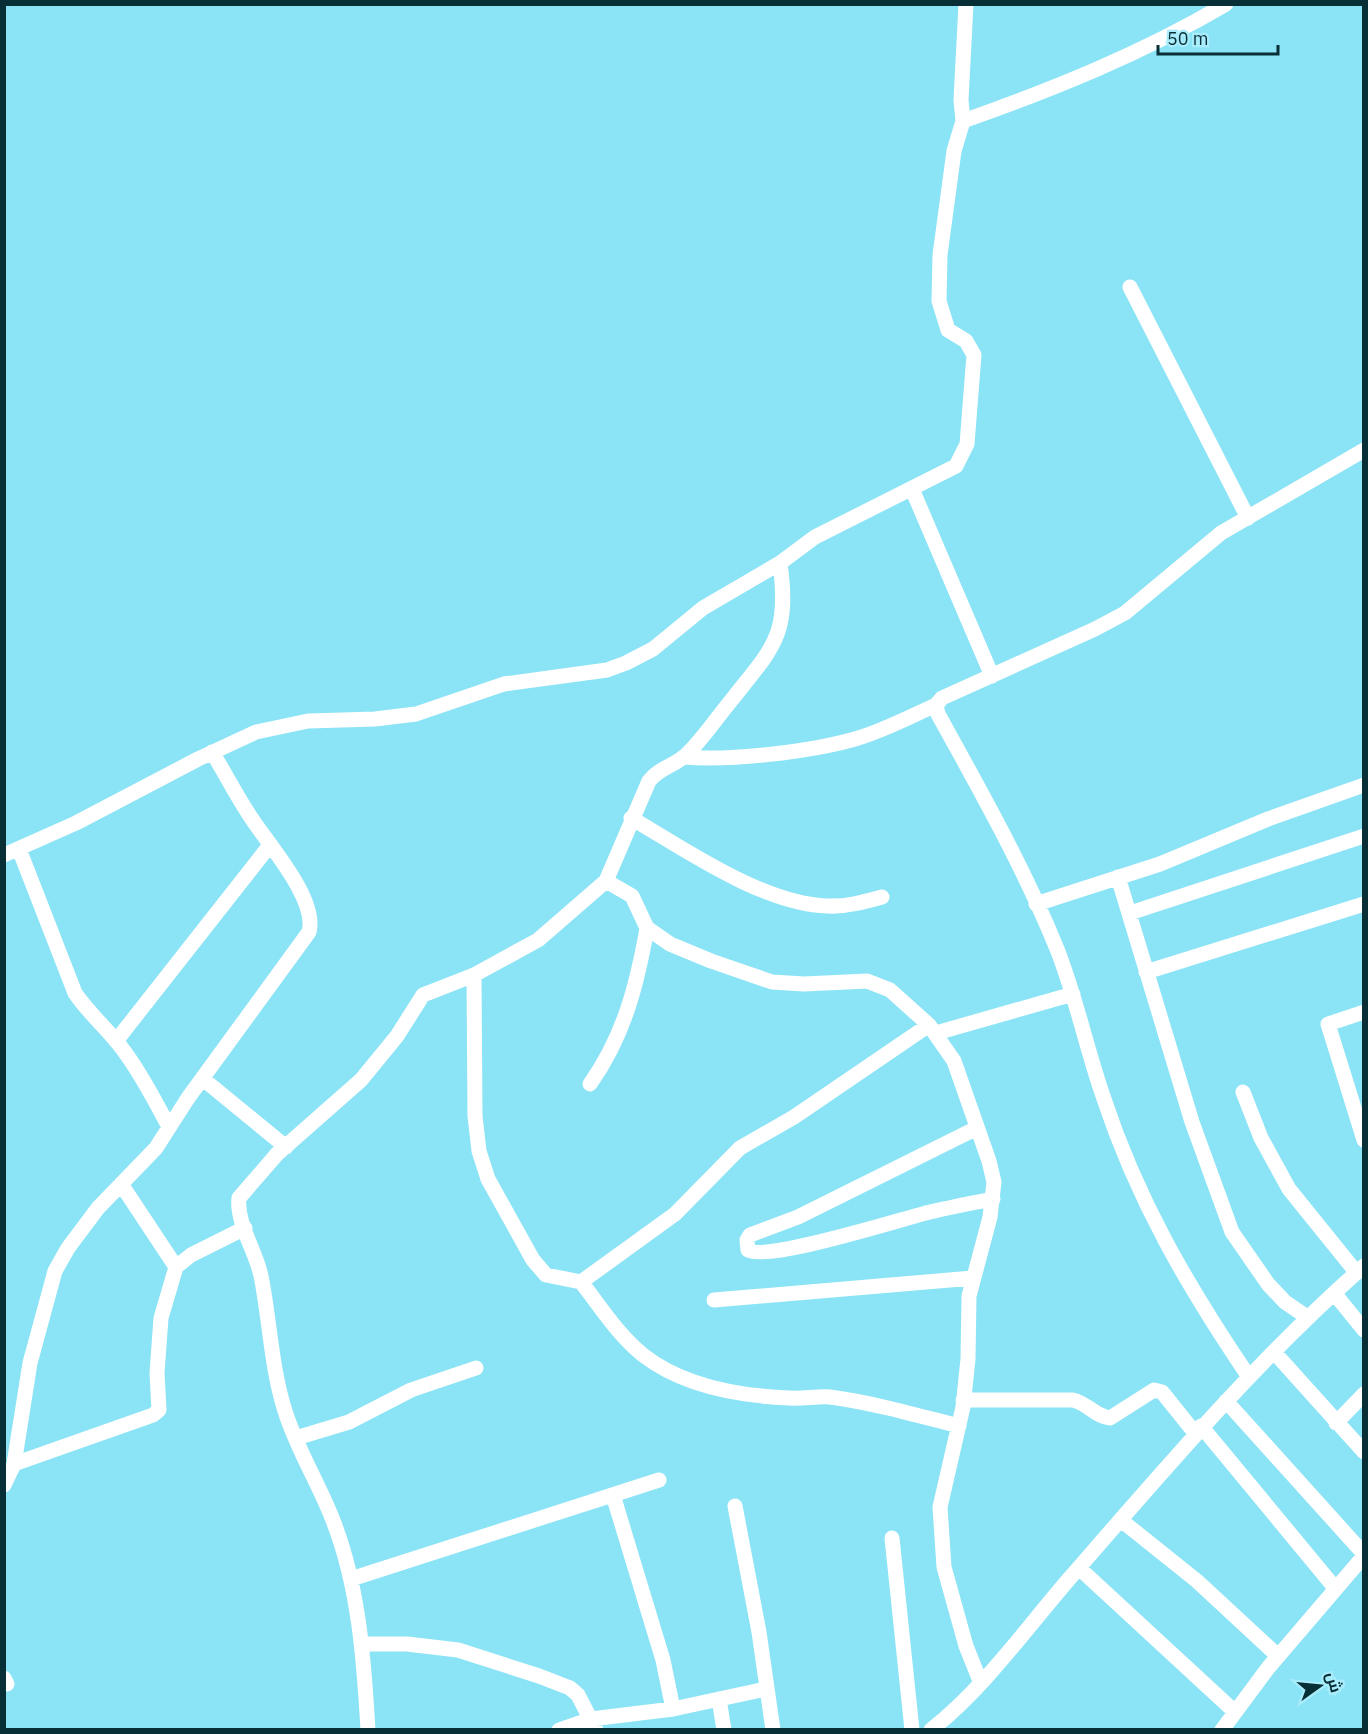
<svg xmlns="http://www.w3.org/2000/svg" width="1368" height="1734" font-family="'IBM Plex Sans',Cairo,sans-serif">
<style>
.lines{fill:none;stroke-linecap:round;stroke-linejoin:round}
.minor{stroke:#fff;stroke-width:15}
</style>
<rect width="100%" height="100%" fill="#8be3f6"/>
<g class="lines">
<!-- minor -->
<path class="minor" d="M963,121c91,-32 180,-68 263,-117
M1130,287l118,231
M912,489l80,187
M684,757c46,4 125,-5 171,-18 28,-8 54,-22 81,-34
M631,818c55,32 132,86 196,88 19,1 37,-4 55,-9
M19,849l56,144c14,21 34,37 49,58 18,24 31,50 45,76
M4,855l72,-32 122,-64 58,-27 52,-11 67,-2 41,-5 88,-30 103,-14 19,-7 27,-14 50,-41 77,-45 35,-26 141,-71 11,-22 7,-89 -8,-14 -18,-11 -9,-29 1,-46 14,-104 9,-30 -2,-21 5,-96
M1118,877l74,245 40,110 36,52 17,18 22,15
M606,881l26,15 15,32 23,16 41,17 61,21 32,2 63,-3 23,9 39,35 25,36 35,100 5,21 -4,35 -21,79 -1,63 -5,48 -23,100 4,60 22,79 14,35
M1036,904l124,-40 108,-45 96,-34
M1130,913l234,-77
M1146,972l218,-68
M474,975l1,141 4,35 9,28 45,81 13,15 35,7c20,25 36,52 62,73 41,32 96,41 146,43 14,1 28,-2 41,-1 44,6 86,18 129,29
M1364,1012l-36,12 36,116
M936,1033l137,-39
M116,1041l154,-196
M203,1079l83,68
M590,1084c34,-48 47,-99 57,-156
M1243,1092l18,46 28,51 67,83
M977,1128l-179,89 -48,18 -3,5 1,10c19,12 153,-31 182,-38 21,-5 42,-9 63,-13
M121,1184l55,83 15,-12 54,-27
M581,1282l94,-68 65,-66 54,-31 135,-92
M1334,1293l30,37
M714,1300l259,-22
M1274,1352l90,100
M1249,1377c-61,-90 -112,-177 -146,-281 -17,-49 -27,-99 -46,-147 -33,-81 -77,-159 -119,-235l-2,-9 6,-7 153,-69 30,-16 96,-80 143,-83
M963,1400h110c14,3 23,17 37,18l44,-28 8,2 33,41
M1226,1401l138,153
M1336,1423l28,-29
M1201,1426l134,162
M296,1438l53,-16 62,-32 65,-22
M14,1464l139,-49 6,-5 -2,-37 4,-55 15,-51
M4,1485l10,-21 16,-101 25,-92 13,-23 30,-40 58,-60 32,-50 121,-166c9,-33 -42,-89 -59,-116 -14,-21 -25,-43 -38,-64
M613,1495l50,165 10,49
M735,1506l24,126 14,98
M1122,1521l75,60 81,75
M892,1538l20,192
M1079,1568l156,144
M351,1579l308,-99
M361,1644h46l51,6 81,26 31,12 8,7 18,35
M4,1678l3,6
M719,1699l5,31
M368,1730c-4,-69 -9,-142 -34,-207 -14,-38 -37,-73 -49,-112 -14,-44 -15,-90 -24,-135 -5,-25 -25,-53 -22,-78l38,-44 84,-74 36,-44 26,-41 51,-20 64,-35 68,-59 43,-100c10,-13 25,-15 37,-26 17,-16 29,-35 44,-53 43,-55 60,-65 50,-139
M559,1730l32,-11 82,-10 93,-20
M931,1730c53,-42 94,-100 138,-151 94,-108 187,-218 295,-313
M1222,1730l46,-62 96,-112"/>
</g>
<!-- border -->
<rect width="1368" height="1734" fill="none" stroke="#082f36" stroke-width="12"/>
<!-- north arrow -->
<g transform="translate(1320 1686) rotate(75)" stroke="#a9edfc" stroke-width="4.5" paint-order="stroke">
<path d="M0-4.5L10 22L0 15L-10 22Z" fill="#082f36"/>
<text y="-9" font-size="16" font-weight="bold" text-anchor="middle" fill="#082f36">ش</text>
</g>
<!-- scale -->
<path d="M1158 45v9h120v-9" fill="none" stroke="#082f36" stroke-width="3"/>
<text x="1167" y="45" font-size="18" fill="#082f36" stroke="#a9edfc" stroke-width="4.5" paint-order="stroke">50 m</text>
</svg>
